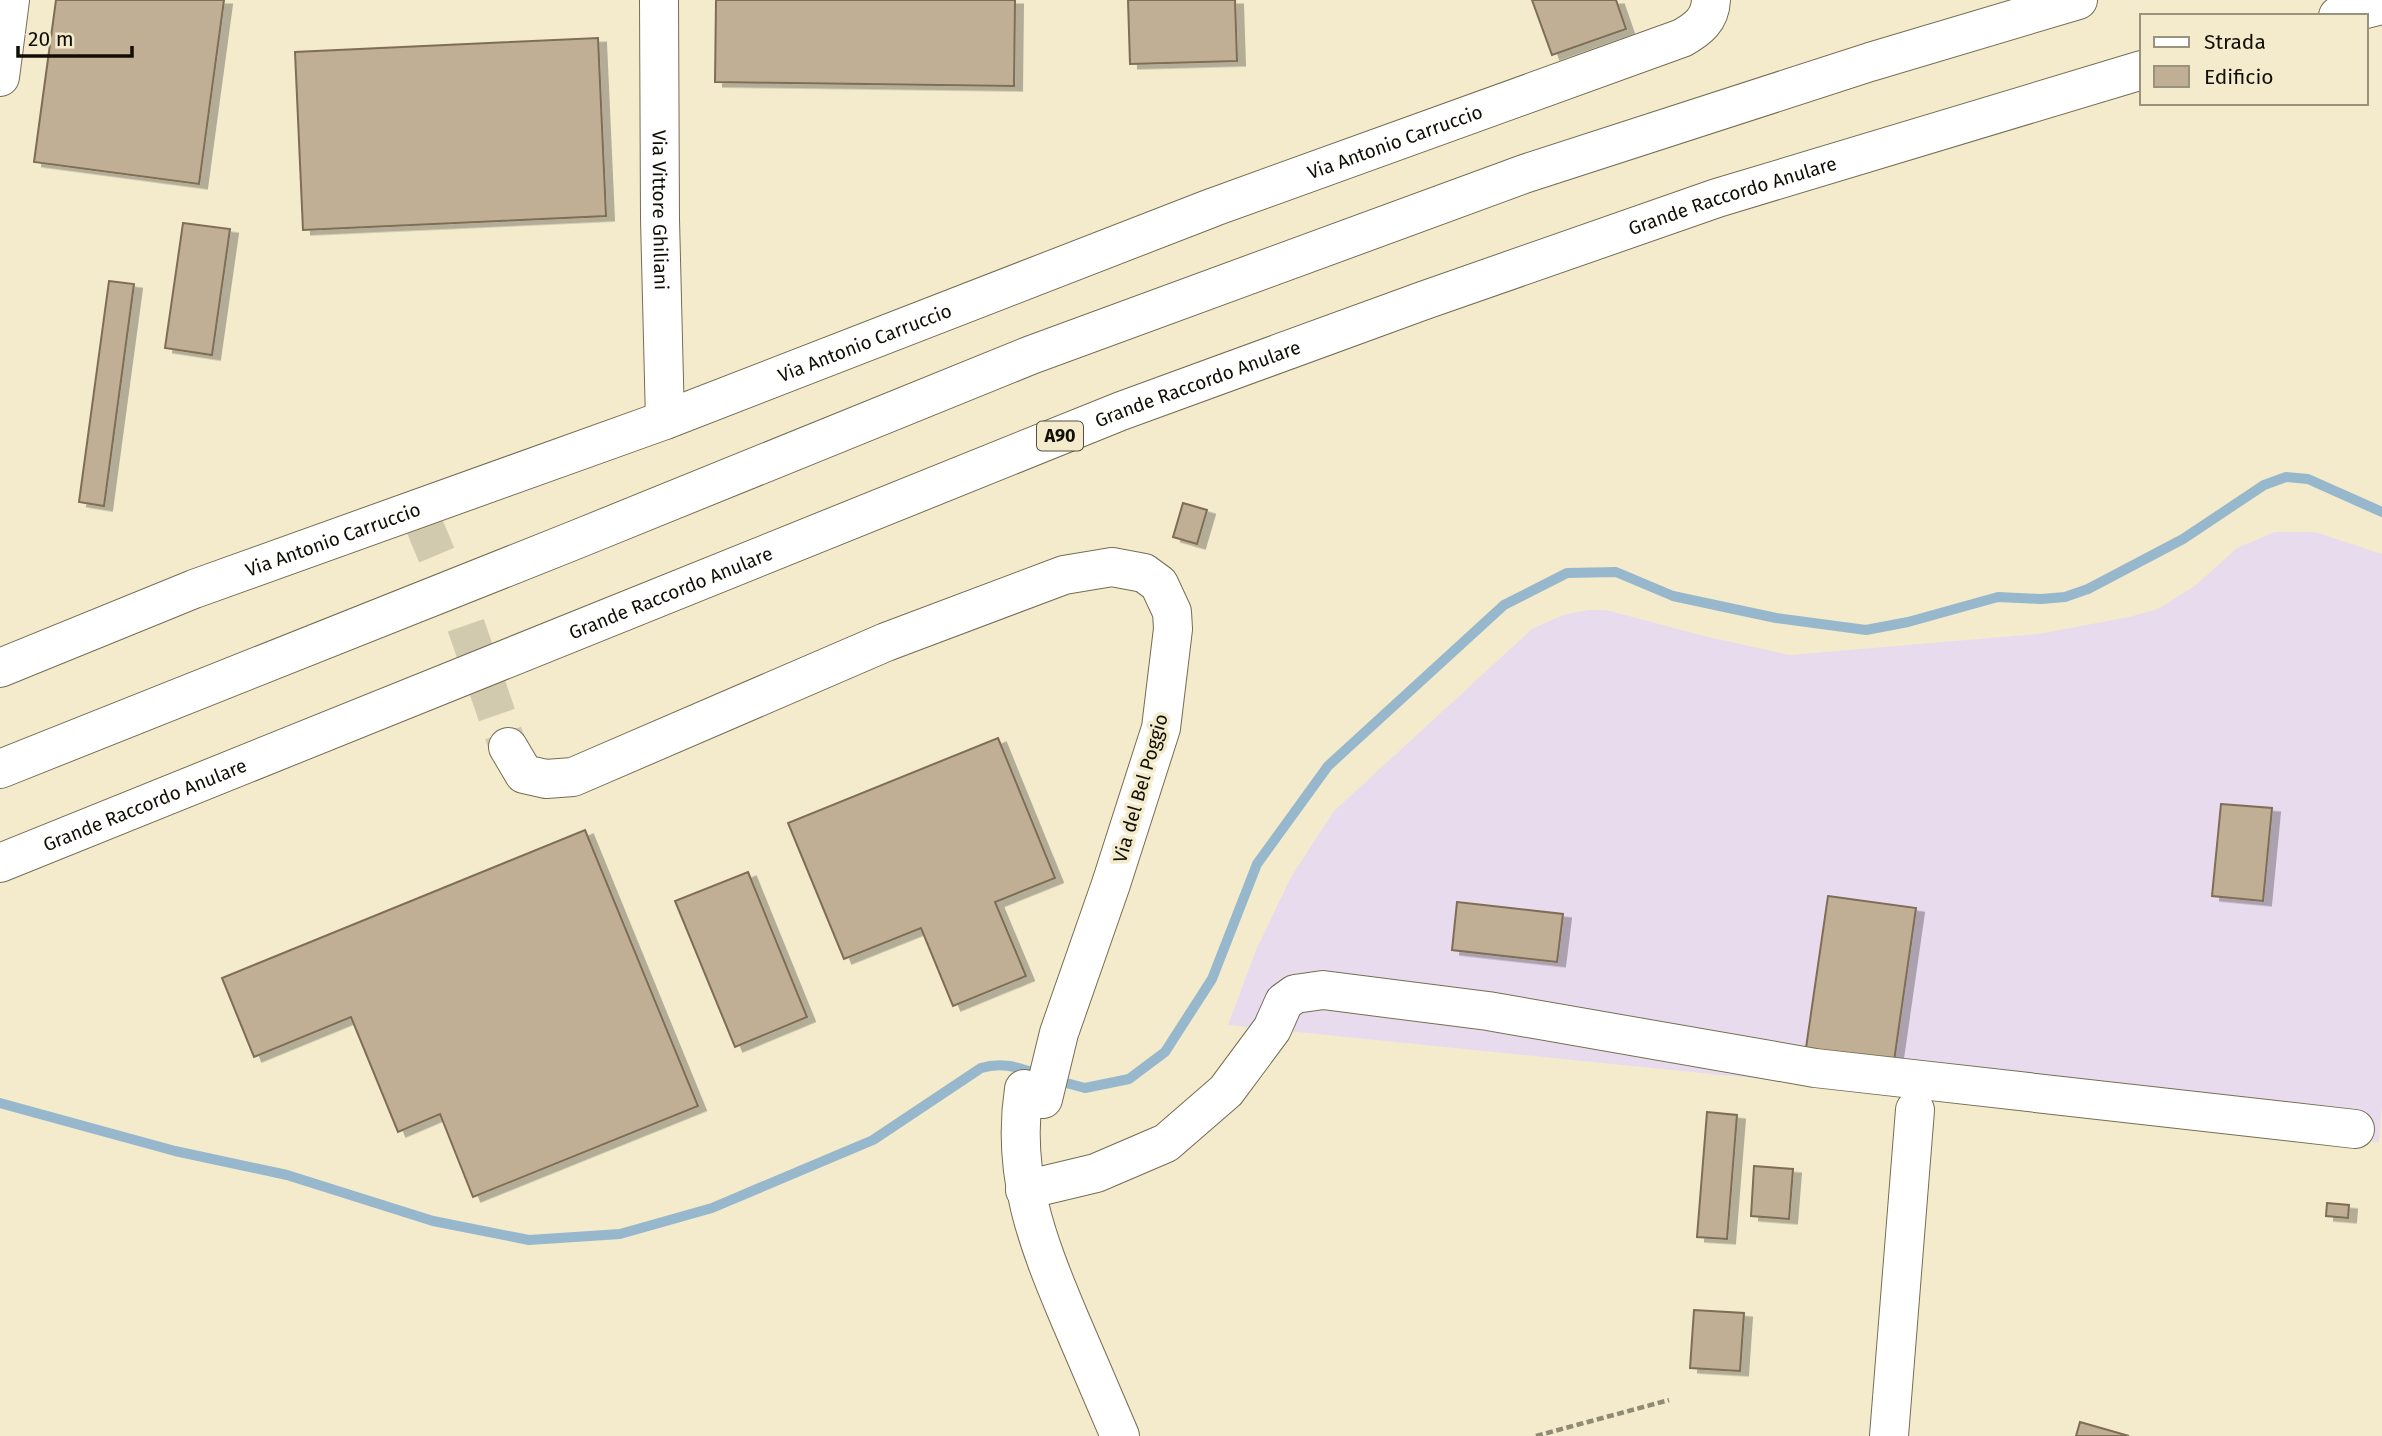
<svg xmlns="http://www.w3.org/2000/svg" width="2382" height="1436" font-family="'Fira Sans',sans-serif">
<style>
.industrial{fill:#e9dbee}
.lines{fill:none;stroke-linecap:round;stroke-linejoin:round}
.stream{stroke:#97b8cc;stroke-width:10}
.building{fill:#c0ae95;stroke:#7e6e56;stroke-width:2;filter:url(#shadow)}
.minor-tunnel{stroke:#d2caaf;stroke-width:38;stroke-dasharray:38 19;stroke-linecap:butt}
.minor-casing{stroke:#756d52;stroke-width:40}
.highway-casing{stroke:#756d52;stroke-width:40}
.path{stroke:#918b76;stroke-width:4.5;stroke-dasharray:7 3.5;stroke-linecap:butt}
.minor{stroke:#fff;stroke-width:38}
.highway{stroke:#fff;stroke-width:38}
.labels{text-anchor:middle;stroke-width:7;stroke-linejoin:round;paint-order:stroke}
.shield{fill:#f4ebcd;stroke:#555041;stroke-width:2}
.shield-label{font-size:18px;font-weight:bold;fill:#110e05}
.street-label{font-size:19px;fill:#110e05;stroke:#f4ebcd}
</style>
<defs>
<filter id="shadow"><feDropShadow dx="8" dy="4.5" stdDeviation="0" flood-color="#0004"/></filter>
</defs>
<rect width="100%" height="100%" fill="#f4ebcd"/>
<!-- industrial -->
<path class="industrial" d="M2275,532h40l67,22v553l-3,35 -1151,-117 28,-75 35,-73 43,-66 198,-182 31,-14 25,-5h18l102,27 82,18 248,-21 91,-17 29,-8 38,-24 41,-37z"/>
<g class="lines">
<!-- stream -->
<path class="stream" d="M1055,1080l30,8 44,-9 36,-27 47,-73 45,-115 71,-98 176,-161 63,-32 49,-1 57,24 103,22 90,12 42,-8 90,-25 43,2 24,-2 23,-8 95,-50 81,-54 22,-8 22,2 74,33
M0,1103l175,48 112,24 146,46 96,19 91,-6 92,-26 161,-68 108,-72c22,-7 38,0 59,7"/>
</g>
<!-- building -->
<path class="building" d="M56,0h168l-25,184 -165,-22z
M716,0h299l-1,86 -299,-4z
M1128,0h107l2,61 -107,3z
M1532,0h84l10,29 -74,26z
M598,38l8,178 -303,14 -8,-178z
M183,223l47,6 -18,126 -47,-7z
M109,281l25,3 -30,222 -25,-4z
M1183,503l24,7 -10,34 -24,-7z
M998,738l57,140 -60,24 31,74 -73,30 -32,-78 -77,31 -56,-136z
M2221,804l51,4 -9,93 -51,-5z
M585,830l113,276 -225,91 -33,-83 -42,18 -47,-115 -97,40 -32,-79z
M748,872l59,145 -72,30 -60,-146z
M1828,896l88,12 -22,153 -88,-13z
M1457,902l106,12 -6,48 -105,-12z
M1707,1112l30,3 -10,124 -30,-2z
M1754,1166l39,3 -4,50 -38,-3z
M2327,1203l22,2 -1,13 -22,-2z
M1694,1310l50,3 -4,58 -50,-3z
M2080,1422l49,14h-53z"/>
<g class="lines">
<!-- minor-tunnel -->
<path class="minor-tunnel" d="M422,520l42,100 44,127"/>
<!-- minor casing -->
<g class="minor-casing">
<g id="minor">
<path id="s1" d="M659,0l1,219 5,201"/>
<path d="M0,77l10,-77"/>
<path id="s2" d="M0,668l194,-79 471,-169 549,-213 468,-169c16,-9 28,-18 29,-38"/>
<path d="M508,747l16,27 22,5 27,-2 313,-135 178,-67 48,-8 32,6 15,11 13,28 1,17 -12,99 -50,156 -52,149 -16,66 -19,-10c-13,85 13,152 45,228 17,40 34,79 51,119"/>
<path d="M1025,1190l71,-17 70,-30 60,-52 46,-62 12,-27 11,-8 28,-4 165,21 327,57 540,61"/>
<path d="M1889,1436l26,-326"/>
</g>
</g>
<!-- highway casing -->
<g class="highway-casing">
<g id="highway">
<path d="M2338,16l44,-11"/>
<path d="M0,769l575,-229 456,-185 493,-181 346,-112 208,-62"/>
<path id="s3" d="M0,863l1121,-452 304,-111 292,-102 425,-128"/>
</g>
</g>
<!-- path -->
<path class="path" d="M1536,1436l133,-36"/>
<!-- minor -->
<use href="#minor" class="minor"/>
<!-- highway -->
<use href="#highway" class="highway"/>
</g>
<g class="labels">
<!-- shield labels -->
<rect class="shield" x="1037" y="421.5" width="46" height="29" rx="5"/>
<g class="shield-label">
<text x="1060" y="442">A90</text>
</g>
<!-- street labels -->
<g class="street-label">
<text dy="7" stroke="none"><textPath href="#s2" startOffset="1491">Via Antonio Carruccio</textPath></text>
<text dy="7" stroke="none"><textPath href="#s3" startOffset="1857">Grande Raccordo Anulare</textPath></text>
<text dy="7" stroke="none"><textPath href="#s1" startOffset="210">Via Vittore Ghiliani</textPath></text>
<text dy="7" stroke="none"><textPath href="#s2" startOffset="924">Via Antonio Carruccio</textPath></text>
<text dy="7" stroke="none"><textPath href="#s3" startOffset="1290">Grande Raccordo Anulare</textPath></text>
<text dy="7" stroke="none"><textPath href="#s2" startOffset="357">Via Antonio Carruccio</textPath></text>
<text dy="7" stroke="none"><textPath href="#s3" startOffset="723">Grande Raccordo Anulare</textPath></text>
<text transform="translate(1140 788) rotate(-74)" y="7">Via del Bel Poggio</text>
<text dy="7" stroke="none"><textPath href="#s3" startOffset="156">Grande Raccordo Anulare</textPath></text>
</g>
</g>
<!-- legend -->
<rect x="2140" y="14" width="228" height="91" fill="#f4ebcd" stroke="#99937d" stroke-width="2"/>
<rect x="2154" y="37" width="35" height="10" fill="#ffffff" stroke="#99937d" stroke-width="2"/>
<text x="2204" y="49" font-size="21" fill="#110e05">Strada</text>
<rect x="2154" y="66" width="35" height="21" fill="#c0ae95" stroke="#99937d" stroke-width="2"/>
<text x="2204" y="84" font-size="21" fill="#110e05">Edificio</text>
<!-- scale -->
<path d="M18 46v10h114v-10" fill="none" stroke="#110e05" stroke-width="3.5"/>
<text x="28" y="46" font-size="21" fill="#110e05" stroke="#f4ebcd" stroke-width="5" paint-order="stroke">20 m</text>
</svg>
